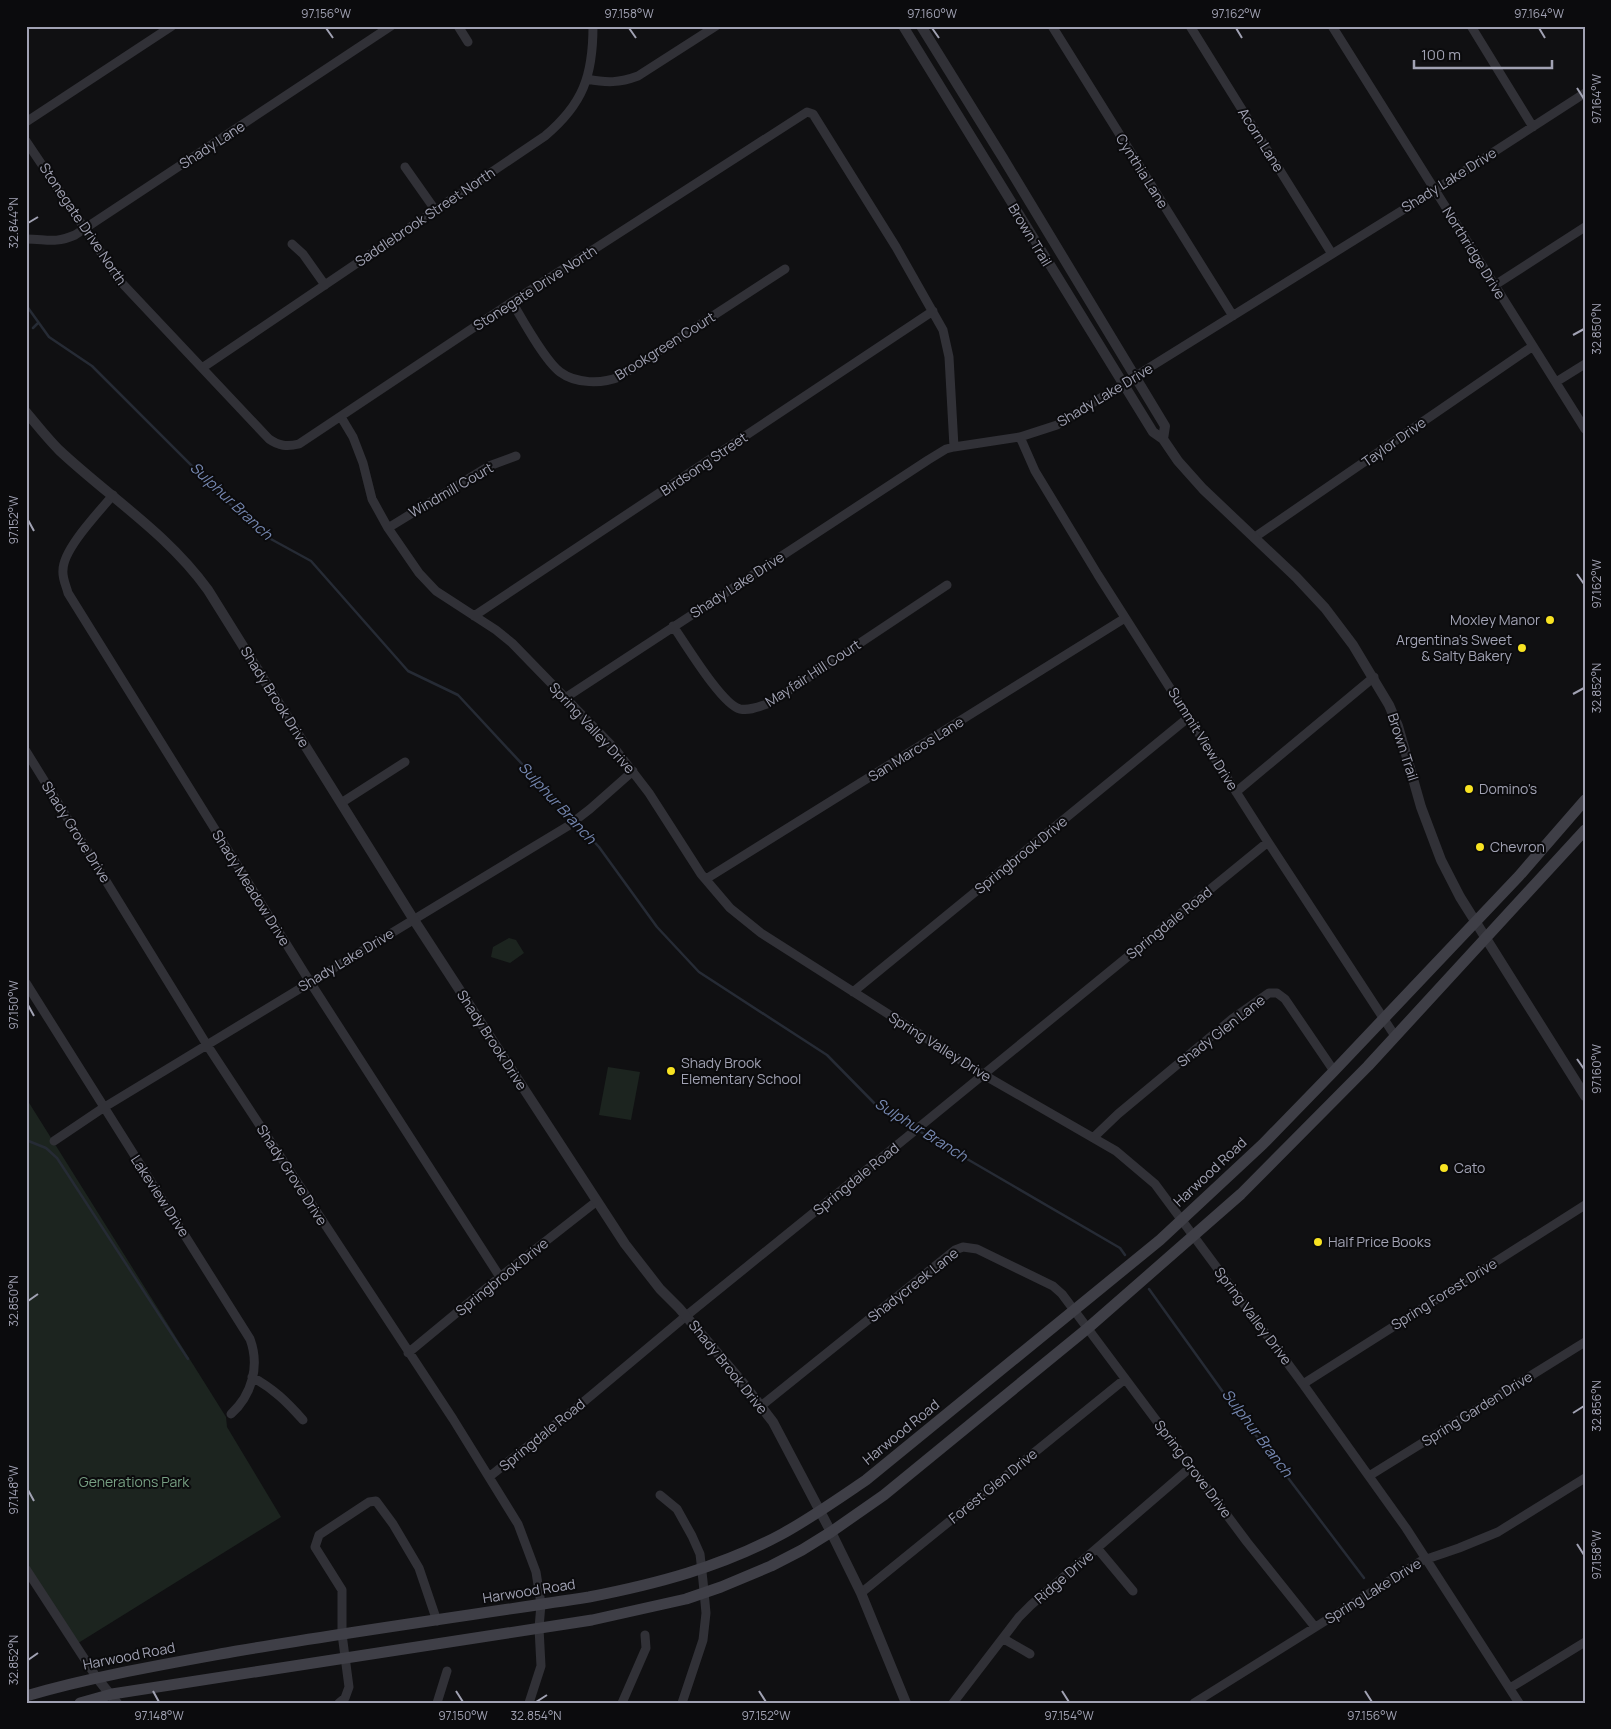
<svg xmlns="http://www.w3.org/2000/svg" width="1611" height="1729" font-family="Manrope,sans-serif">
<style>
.green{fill:#1c241f}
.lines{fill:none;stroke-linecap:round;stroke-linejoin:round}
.stream{stroke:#262b35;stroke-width:2.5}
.minor{stroke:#313137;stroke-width:9}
.tertiary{stroke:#313137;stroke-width:10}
.secondary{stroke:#3f3f47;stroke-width:11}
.ticks{fill:none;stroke:#a1a2b3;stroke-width:2}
.poi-dot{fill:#f8e322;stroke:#0b0b0d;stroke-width:2}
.labels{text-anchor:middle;stroke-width:4;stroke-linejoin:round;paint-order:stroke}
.street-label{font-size:14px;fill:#a1a2b3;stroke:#0b0b0d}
.poi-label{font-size:14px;fill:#a1a2b3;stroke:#0b0b0d;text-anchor:start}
.park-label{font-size:14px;fill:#779f83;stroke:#0b0b0d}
.water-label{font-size:15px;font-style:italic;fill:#7587b0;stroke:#0b0b0d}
.neatline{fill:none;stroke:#a1a2b3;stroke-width:2}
.ticks-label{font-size:12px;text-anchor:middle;fill:#a1a2b3}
</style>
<rect width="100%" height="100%" fill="#101012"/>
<!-- green -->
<path class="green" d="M509,938l7,2 8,13 -14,10 -19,-6 2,-10z
M608,1067l32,5 -9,48 -32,-5z
M26,1098l200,319 1,10 54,90 -206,128 -49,-76z"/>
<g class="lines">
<!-- stream -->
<path class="stream" d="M26,305l23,32 43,29 146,146 31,26 42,23 97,110 50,24 141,152 58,80 42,45 128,83 50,51 37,23
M33,328l5,-5
M919,1131l201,117 5,7
M26,1140l20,8 11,10 131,201
M1149,1289l74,103 141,186"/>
<!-- minor -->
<path class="minor" d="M458,26l10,16
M1052,26l181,290
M1190,26l142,228
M1332,26l253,403
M1471,26l62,101
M587,79c20,4 32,4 51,-3l78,-50
M26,122l146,-96
M26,141l94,140 149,158c10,7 18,8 30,5l213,-142 295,-190 6,2 83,133 47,83 6,27 5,90
M405,167l31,44
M26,239c21,0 28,5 49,-4l316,-209
M292,244l11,10 22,31
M1495,285l90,-58
M512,302c10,17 33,59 48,70 16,12 42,12 59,5l166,-108
M202,368l343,-232c38,-32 48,-60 48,-110
M1556,382l29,-18
M341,417l12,20 10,26 9,36 16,29 31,45 17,18 60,39 16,13 104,107 33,43 52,81 29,34 31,25 223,142 132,76 39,33 148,200 103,144 113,175
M1020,437l15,34 63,104 170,267 127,194
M113,495c-14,17 -50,54 -50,75 -1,8 3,15 5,23l242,389 190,295
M388,528l101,-62 27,-10
M1255,537l278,-191
M474,616l459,-305
M673,626c12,17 49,79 67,83 11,2 20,-3 30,-6l177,-118
M565,698l363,-238 18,-11 8,-2 66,-10 37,-12 378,-235 150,-97
M26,751l181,294 246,374 65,105 18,48 5,32 -2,24 2,38 -12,37
M1236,792l138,-115
M341,803l64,-41
M706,879l419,-261
M26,983l224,356c10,27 2,56 -19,75
M853,992l336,-275
M1093,1138l25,-24 114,-95 37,-26h8l8,6 49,72
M54,1141l49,-33 465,-282 22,-17 43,-38
M408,1353l92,-76 97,-76
M252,1377c22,12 35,25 51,43
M1303,1384l282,-179
M761,1406l194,-156 8,-3 14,2 76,37 9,8 185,248 68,85
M1369,1476l216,-134
M489,1477l92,-73 105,-88 221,-179 361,-295
M660,1495l17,14 15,27 8,18 3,27 3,32 -3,27 -21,63
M1097,1548l36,43
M26,1569l71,109
M861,1593l264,-214
M1004,1639l26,15
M1510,1688l75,-46
M339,1703l6,-5 4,-11 -7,-53v-44l-27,-43 4,-12 50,-33 7,-1 17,23 26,44 18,53
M437,1703l10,-32
M622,1703l24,-55 -1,-13
M953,1703l66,-86 12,-12 160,-138
M1194,1703l227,-142 38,-13 39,-16 87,-54"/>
<!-- tertiary -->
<path class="tertiary" d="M903,26l250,406 10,7 15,22 25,28 93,88 29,31 28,37 36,60 9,21 23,81 20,53 19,37 125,199
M921,26l82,132 162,268 -2,13
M26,412c11,13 21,26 33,38 50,47 108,83 149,140l206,330 211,324 35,45 19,19 64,75 30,39 58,110 30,61 45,110
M97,1678l20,25"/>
<!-- secondary -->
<path class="secondary" d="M26,1696c69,-20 140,-32 211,-45 117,-20 235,-36 352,-54 67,-13 132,-30 193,-63 29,-16 56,-35 84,-54l294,-240 103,-96 71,-73 185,-195 66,-76
M80,1703l32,-9 480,-74 94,-21 35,-12 50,-21 31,-16 29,-18 53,-37 204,-167 153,-134 127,-128 217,-236"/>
</g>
<!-- ticks -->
<path class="ticks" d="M326,28l7,10M629,28l7,10M932,28l7,10M1236,28l6,10M1539,28l6,10M1577,88l7,11M28,223l10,-6M1573,335l11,-6M28,520l6,11M1577,574l7,10M1573,694l11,-6M28,1005l6,11M1577,1059l7,10M28,1301l10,-7M1573,1413l11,-7M28,1490l6,11M1577,1544l7,11M28,1660l10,-7M153,1691l6,11M456,1691l7,11M759,1691l7,11M1062,1691l7,11M1365,1691l7,11M536,1702l11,-7"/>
<!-- markers -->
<g class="poi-dot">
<circle cx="1550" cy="620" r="5"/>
<circle cx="1522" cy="648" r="5"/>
<circle cx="1469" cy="789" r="5"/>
<circle cx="1480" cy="847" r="5"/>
<circle cx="671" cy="1071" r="5"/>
<circle cx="1444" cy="1168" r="5"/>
<circle cx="1318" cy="1242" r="5"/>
</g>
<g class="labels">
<!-- street labels -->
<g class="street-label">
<text transform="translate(1261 140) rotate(58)" y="5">Acorn Lane</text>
<text transform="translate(212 145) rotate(-33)" y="5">Shady Lane</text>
<text transform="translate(1142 171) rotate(58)" y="5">Cynthia Lane</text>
<text transform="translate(1449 180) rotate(-32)" y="5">Shady Lake Drive</text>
<text transform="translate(425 217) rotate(-34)" y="5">Saddlebrook Street North</text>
<text transform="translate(83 224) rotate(56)" y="5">Stonegate Drive North</text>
<text transform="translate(1030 235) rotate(59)" y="5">Brown Trail</text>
<text transform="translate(1474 253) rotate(58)" y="5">Northridge Drive</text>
<text transform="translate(535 288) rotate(-33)" y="5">Stonegate Drive North</text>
<text transform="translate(665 346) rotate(-32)" y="5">Brookgreen Court</text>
<text transform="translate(1105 395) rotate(-31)" y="5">Shady Lake Drive</text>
<text transform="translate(1394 442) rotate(-35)" y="5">Taylor Drive</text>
<text transform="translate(704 464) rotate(-34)" y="5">Birdsong Street</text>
<text transform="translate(451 490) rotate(-30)" y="5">Windmill Court</text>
<text transform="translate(737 585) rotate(-33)" y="5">Shady Lake Drive</text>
<text transform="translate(813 673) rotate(-33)" y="5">Mayfair Hill Court</text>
<text transform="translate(275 697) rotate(58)" y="5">Shady Brook Drive</text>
<text transform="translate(592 728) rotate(47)" y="5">Spring Valley Drive</text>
<text transform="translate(1203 739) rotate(58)" y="5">Summit View Drive</text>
<text transform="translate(1403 747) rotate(72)" y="5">Brown Trail</text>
<text transform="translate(916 749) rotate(-32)" y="5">San Marcos Lane</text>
<text transform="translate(76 832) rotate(58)" y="5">Shady Grove Drive</text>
<text transform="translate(1021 855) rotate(-39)" y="5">Springbrook Drive</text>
<text transform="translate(251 888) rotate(58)" y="5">Shady Meadow Drive</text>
<text transform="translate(1169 923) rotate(-39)" y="5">Springdale Road</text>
<text transform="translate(346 960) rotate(-31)" y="5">Shady Lake Drive</text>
<text transform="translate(1221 1031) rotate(-38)" y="5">Shady Glen Lane</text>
<text transform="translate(492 1040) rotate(57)" y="5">Shady Brook Drive</text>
<text transform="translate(940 1047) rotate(32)" y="5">Spring Valley Drive</text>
<text transform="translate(1210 1172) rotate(-43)" y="5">Harwood Road</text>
<text transform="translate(292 1175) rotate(57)" y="5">Shady Grove Drive</text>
<text transform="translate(856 1179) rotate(-39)" y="5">Springdale Road</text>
<text transform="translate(160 1196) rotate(57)" y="5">Lakeview Drive</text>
<text transform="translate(502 1277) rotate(-39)" y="5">Springbrook Drive</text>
<text transform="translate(913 1285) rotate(-38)" y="5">Shadycreek Lane</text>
<text transform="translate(1444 1294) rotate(-32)" y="5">Spring Forest Drive</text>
<text transform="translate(1253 1316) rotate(53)" y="5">Spring Valley Drive</text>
<text transform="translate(728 1367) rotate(51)" y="5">Shady Brook Drive</text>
<text transform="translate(1477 1409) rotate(-32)" y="5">Spring Garden Drive</text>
<text transform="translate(901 1432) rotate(-39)" y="5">Harwood Road</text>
<text transform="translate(542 1435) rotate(-39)" y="5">Springdale Road</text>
<text transform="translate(1193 1469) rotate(53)" y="5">Spring Grove Drive</text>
<text transform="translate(993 1486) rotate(-39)" y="5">Forest Glen Drive</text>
<text transform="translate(1064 1577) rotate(-41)" y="5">Ridge Drive</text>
<text transform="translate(529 1591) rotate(-9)" y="5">Harwood Road</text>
<text transform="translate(1373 1591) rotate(-32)" y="5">Spring Lake Drive</text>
<text transform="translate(129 1656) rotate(-11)" y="5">Harwood Road</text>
</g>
<!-- poi labels -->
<g class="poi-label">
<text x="1540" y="625" text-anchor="end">Moxley Manor</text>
<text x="1512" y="645" text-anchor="end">Argentina's Sweet<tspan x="1512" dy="16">&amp; Salty Bakery</tspan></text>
<text x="1479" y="794">Domino's</text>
<text x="1490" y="852">Chevron</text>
<text x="681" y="1068">Shady Brook<tspan x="681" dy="16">Elementary School</tspan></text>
<text x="1454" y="1173">Cato</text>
<text x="1328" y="1247">Half Price Books</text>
</g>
<!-- park labels -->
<g class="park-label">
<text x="134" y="1487">Generations Park</text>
</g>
<!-- water labels -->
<g class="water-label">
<text transform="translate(231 501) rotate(43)" y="5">Sulphur Branch</text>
<text transform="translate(557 803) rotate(47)" y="5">Sulphur Branch</text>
<text transform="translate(921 1130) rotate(32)" y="5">Sulphur Branch</text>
<text transform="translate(1257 1433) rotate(53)" y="5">Sulphur Branch</text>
</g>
</g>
<!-- border -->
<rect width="1611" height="1729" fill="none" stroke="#0b0b0d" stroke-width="55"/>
<!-- scale -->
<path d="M1414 60v8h138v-8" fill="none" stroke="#a1a2b3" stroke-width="2.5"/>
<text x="1421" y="60" font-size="15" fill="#a1a2b3" stroke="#0b0b0d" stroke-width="4" paint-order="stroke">100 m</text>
<rect x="28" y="28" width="1556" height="1674" class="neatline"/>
<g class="ticks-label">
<text x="326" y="18">97.156°W</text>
<text x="629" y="18">97.158°W</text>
<text x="932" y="18">97.160°W</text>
<text x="1236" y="18">97.162°W</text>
<text x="1539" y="18">97.164°W</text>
<text transform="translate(1597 99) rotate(-90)" y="4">97.164°W</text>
<text transform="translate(14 223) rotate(-90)" y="4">32.844°N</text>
<text transform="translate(1597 329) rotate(-90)" y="4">32.850°N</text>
<text transform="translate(14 520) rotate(-90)" y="4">97.152°W</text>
<text transform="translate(1597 584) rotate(-90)" y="4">97.162°W</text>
<text transform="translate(1597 688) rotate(-90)" y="4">32.852°N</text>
<text transform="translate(14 1005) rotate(-90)" y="4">97.150°W</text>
<text transform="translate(1597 1069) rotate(-90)" y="4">97.160°W</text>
<text transform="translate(14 1301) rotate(-90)" y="4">32.850°N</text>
<text transform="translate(1597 1406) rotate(-90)" y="4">32.856°N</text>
<text transform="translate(14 1490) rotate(-90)" y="4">97.148°W</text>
<text transform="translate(1597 1555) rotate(-90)" y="4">97.158°W</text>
<text transform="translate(14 1660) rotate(-90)" y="4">32.852°N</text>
<text x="159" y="1720">97.148°W</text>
<text x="463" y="1720">97.150°W</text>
<text x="536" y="1720">32.854°N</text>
<text x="766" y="1720">97.152°W</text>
<text x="1069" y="1720">97.154°W</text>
<text x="1372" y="1720">97.156°W</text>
</g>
</svg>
